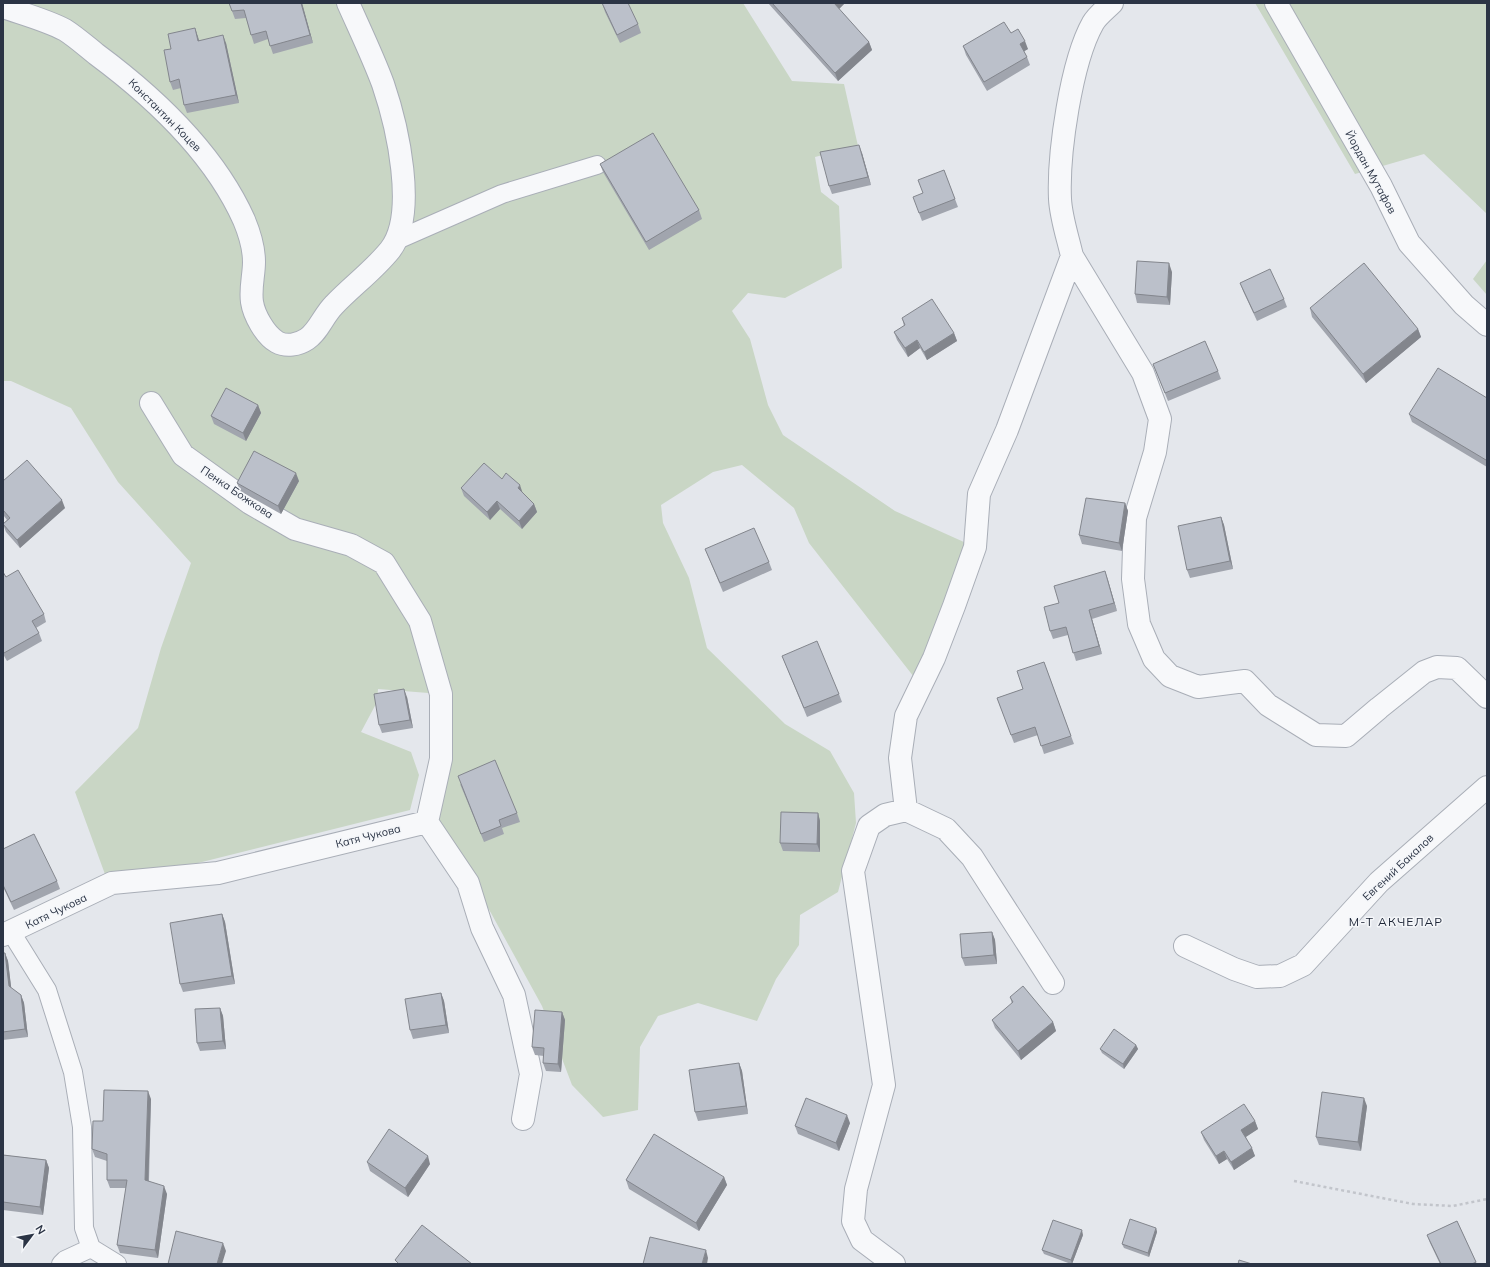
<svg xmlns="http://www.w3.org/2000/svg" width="1490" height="1267" font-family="Mulish,sans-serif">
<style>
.green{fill:#c9d6c5}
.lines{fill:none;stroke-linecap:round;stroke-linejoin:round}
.lane-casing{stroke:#a9aeb7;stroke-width:20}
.street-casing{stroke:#a9aeb7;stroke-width:24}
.path{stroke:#c2c5cb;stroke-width:2.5;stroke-dasharray:3 3;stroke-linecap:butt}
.lane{stroke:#f7f8fa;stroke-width:18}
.street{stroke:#f7f8fa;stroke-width:22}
.wall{fill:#a1a5ae}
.shaded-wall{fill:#83868d}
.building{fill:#bbc0ca;stroke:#83868d}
.labels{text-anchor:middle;stroke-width:3;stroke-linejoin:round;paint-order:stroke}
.street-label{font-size:11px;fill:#2b3445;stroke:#f4f6f9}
.neighbourhood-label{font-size:12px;letter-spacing:1px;fill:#1d2536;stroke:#f4f6f9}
</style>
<rect width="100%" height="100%" fill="#e4e7ec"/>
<!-- green -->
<path class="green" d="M3,3h740l49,78 52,3 14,62 -43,11 6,35 18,14 3,62 -57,30 -37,-5 -16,18 18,28 18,66 15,30 112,76 80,36 -54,139 -112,-143 -15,-35 -52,-43 -29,7 -52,33 2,18 26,55 18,70 78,76 45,27 24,42 2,30 -18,69 -38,23 -1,30 -23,34 -19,42 -59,-18 -40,13 -18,31 -2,63 -35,7 -31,-32 -30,-79 -51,-93 -54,-90 4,-129 -63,-5 -1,13 -16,30 50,20 8,23 -9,35 -212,53 -92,14 -31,-85 63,-64 23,-80 30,-85 -73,-81 -47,-74 -60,-27h-8z
M1255,3h232v211l-63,-60 -69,20z
M1487,260v35l-14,-16z"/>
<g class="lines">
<!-- lane casing -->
<g class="lane-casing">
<path id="lane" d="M397,240l105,-46 95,-29
M11,932l36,58 26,82 9,55 2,101 7,20 26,16
M61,1264l4,-4 26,-12"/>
</g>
<!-- street casing -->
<g class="street-casing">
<path id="street" d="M1276,3l105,183 28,57 55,62 23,20
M3,7c20,7 43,13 62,23 11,7 21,16 31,24 58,43 118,99 148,166 5,12 10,28 10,42 0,13 -4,26 -2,40 2,13 13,33 25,40 9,5 21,3 30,-3 12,-8 16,-23 27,-34 18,-19 39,-34 56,-55 28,-36 7,-125 -7,-166 -10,-27 -23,-54 -35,-81
M1072,256c-4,-18 -11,-38 -12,-57 -2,-45 11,-137 33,-176 4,-7 13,-14 19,-20
M151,403l32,52 67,48 45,26 56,16 33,18 36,58 21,73v65l-14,63
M906,810l-6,-52 6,-42 28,-58 20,-52 21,-59 4,-53 28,-64 65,-174 71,117 17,46 -5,33 -20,66 -2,61 6,45 15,35 16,17 28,11 47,-6 23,24 48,30 30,1 33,-28 45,-36 13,-5 20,1 30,29
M3,935l109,-52 106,-10 209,-51 41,61 14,45 32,67 17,79 -8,45
M1185,946l49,23 23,8 23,-1 23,-11 76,-83 108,-95
M894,1264l-32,-24 -9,-19 3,-32 28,-104 -31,-214 16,-45 16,-11 21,-5 40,19 26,28 81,126"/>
</g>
<!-- path -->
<path class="path" d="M1294,1181l119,23 40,2 34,-7"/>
<!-- lane -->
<use href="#lane" class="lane"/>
<!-- street -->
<use href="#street" class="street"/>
</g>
<!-- wall -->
<path class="wall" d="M229,3h73l11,40 -40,11 -5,-15 -14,5 -8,-26 -11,1z
M602,3l36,21 3,9 -21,10 -15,-31z
M768,3h77l-6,6 30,33 3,8 -34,31z
M195,28l4,12 27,3 13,60 -52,10 -3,-8 -3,-17 -8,2 -3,-8 1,-33z
M1011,33l17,16 -4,2 3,6 3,8 -43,26 -21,-36 -3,-9z
M862,153l9,32 -39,9 -3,-8z
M600,164l99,46 3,9 -53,31 -46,-78z
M944,170l14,37 -36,14 -3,-8 4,-19z
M1172,272l-2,33 -33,-2 -2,-9z
M1240,283l44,16 3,8 -30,14 -14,-30z
M1310,308l108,21 3,8 -55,46 -54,-66z
M902,318l52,15 3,8 -30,19 -7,-12 -12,9 -11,-17 -3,-8 10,-6z
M1153,364l65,7 3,8 -53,22z
M1487,398v69l-75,-45 -3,-8z
M258,405l3,8 -15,28 -32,-17 -3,-8z
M502,479l21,14 11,11 3,8 -15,17 -22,-20 -10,11 -26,-24 -3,-8z
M3,481l62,27 -45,40 -14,-16 -3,-8 4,-4 -3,-4 -1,1z
M299,481l-18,33 -41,-23 -3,-8z
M1125,503l3,8 -6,40 -40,-7 -3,-9z
M1221,517l3,8 9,44 -43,9 -3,-8z
M705,549l64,13 3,8 -49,22z
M1105,571l12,40 -25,8 10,35 -26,7 -8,-26 -15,4 -3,-8 9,-28z
M3,572l3,5 38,37 2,8 -10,6 3,5 3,8 -35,20 -4,-7z
M782,656l57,38 3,8 -35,15z
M1044,662l30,82 -30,10 -6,-19 -24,8 -17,-45 26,-9z
M407,697l6,31 -31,5 -3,-8z
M460,784l57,29 3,9 -18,6 2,6 -20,8z
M818,813l2,8v31l-37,-1 -3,-8z
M3,849l54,32 3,8 -46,21 -11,-23z
M222,914l3,8 10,62 -52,8 -3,-8z
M992,932l3,8 2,24 -32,2 -3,-8z
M3,953h2l3,8 3,27 10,7 3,8 4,34 -25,3z
M441,993l3,8 5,32 -36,6 -3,-9z
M1010,997l43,25 3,9 -35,29 -26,-32 -3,-8 20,-16z
M220,1008l3,8 3,33 -26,2 -3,-8z
M562,1012l3,8 -4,52 -15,-1 -3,-8 1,-7 -9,-1 -3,-8z
M1136,1045l2,4 -14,20 -22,-16 -2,-4z
M739,1063l3,8 6,43 -50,7 -3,-9z
M151,1099l-2,82 18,13 -9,64 -38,-5 -3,-8 9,-57h-16l-3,-8v-19l-12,-4 -3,-8 11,-28z
M1367,1106l-6,45 -42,-6 -3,-8z
M1255,1121l3,8 -12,8 9,19 -21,14 -7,-11 -8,5 -15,-24 -3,-8z
M850,1123l-11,28 -41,-17 -3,-8z
M3,1155l43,5 3,8 -6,47 -40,-5z
M367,1162l63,2 -22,33 -38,-26z
M724,1177l3,8 -28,46 -70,-42 -3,-9z
M1457,1221l20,43h-37l-10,-21 -3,-8z
M1156,1228l1,4 -8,25 -25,-9 -2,-4z
M1083,1235l-11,29h-1l-27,-10 -2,-4z"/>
<!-- shaded-wall -->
<path class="shaded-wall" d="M301,3h1l11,40 -3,-8z
M834,3h11l-8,8z
M195,28l3,9 3,12 -3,-8z
M223,35l3,8 13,60 -3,-8z
M1025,41l3,8 -5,3 -3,-8z
M869,42l3,8 -34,31 -3,-8z
M859,145l3,8 9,32 -3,-8z
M1169,263l3,9 -2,33 -3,-8z
M1418,329l3,8 -55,46 -3,-9z
M954,333l3,8 -30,19 -3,-8z
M917,340l3,8 -12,9 -3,-9z
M258,405l3,8 -15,28 -3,-8z
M296,473l3,8 -18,33 -3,-8z
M520,485l3,9 -5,-6z
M62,500l3,8 -45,40 -3,-8z
M497,501l3,8 -10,11 -3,-8z
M1125,503l3,8 -6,40 -3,-8z
M534,504l3,8 -15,17 -3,-8z
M1221,517l3,8 9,44 -3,-8z
M1105,571l3,9 9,31 -3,-8z
M1089,610l3,9 10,35 -3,-8z
M404,689l3,8 6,31 -3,-8z
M818,813l2,8v31l-3,-8z
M222,914l3,8 10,62 -3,-8z
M992,932l3,8 2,24 -3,-9z
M5,953l3,8 4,33 -3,-8z
M441,993l3,8 5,32 -3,-8z
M21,995l3,8 4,34 -3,-8z
M220,1008l3,8 3,33 -3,-8z
M562,1012l3,8 -4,52 -3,-8z
M1053,1022l3,9 -35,29 -3,-9z
M1136,1045l2,4 -14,20 -1,-5z
M739,1063l3,8 6,43 -2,-8z
M148,1091l3,8 -3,90 -3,-9z
M1364,1098l3,8 -6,45 -3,-9z
M847,1115l3,8 -11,28 -3,-8z
M1255,1121l3,8 -14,9 -3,-8z
M1252,1148l3,8 -21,14 -3,-8z
M1224,1151l3,8 -8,5 -3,-8z
M428,1156l2,8 -22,33 -3,-9z
M46,1160l3,8 -6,47 -3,-8z
M724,1177l3,8 -28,46 -3,-8z
M164,1186l3,8 -9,64 -3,-8z
M1156,1228l1,4 -8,25 -1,-4z
M1082,1230l1,5 -11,29 -1,-4z
M223,1243l3,8 -4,13h-5z
M706,1250l2,8 -1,6h-5z"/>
<!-- building -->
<path class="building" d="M229,3h72l9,32 -40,11 -4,-15 -15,4 -7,-25 -12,1z
M602,3h26l10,21 -21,11z
M772,3h62l35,39 -34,31z
M1004,22l7,11 7,-4 7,12 -5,3 7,13 -43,25 -21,-36z
M195,28l3,13 25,-6 13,60 -52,10 -5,-26 -9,3 -6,-32 7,-1 -3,-15z
M653,133l46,77 -53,32 -46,-78z
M859,145l9,32 -39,9 -9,-34z
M944,170l11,29 -36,14 -6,-16 10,-4 -5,-13z
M1137,261l32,2 -2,34 -32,-3z
M1364,263l54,66 -55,45 -53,-66z
M1270,269l14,30 -30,14 -14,-30z
M932,299l22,34 -30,19 -7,-12 -12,8 -11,-16 11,-7 -3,-7z
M1205,341l13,30 -53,22 -12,-29z
M1438,368l49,30v61l-1,1 -77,-46z
M226,388l32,17 -15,28 -32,-17z
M254,451l42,22 -18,33 -41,-23z
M27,460l35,40 -45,40 -14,-16 7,-6 -7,-8v-29z
M484,463l18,16 4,-6 14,12 -2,3 16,16 -15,17 -22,-20 -10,11 -26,-24z
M1086,498l39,5 -6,40 -40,-8z
M1221,517l9,44 -43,9 -9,-44z
M754,528l15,34 -49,21 -15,-34z
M18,570l26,44 -12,7 7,12 -35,20 -1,-2v-79l3,5z
M1105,571l9,32 -25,7 10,36 -26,7 -7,-26 -16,4 -6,-24 15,-4 -5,-17z
M817,641l22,53 -35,14 -22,-52z
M1044,662l27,74 -30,10 -6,-19 -24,8 -14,-37 26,-9 -6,-18z
M404,689l6,31 -31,5 -5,-31z
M495,760l22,53 -18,7 2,6 -20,8 -23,-58z
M781,812l37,1 -1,31 -37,-1z
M34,834l23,47 -46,21 -8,-17v-36z
M222,914l10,62 -52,8 -10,-61z
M992,932l2,23 -32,3 -2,-24z
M3,953h2l4,33 12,9 4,34 -22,3z
M1023,986l30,36 -35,29 -26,-31 21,-18 -3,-5z
M441,993l5,32 -36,5 -5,-31z
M220,1008l3,33 -26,2 -2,-34z
M535,1010l27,2 -4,52 -15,-1 1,-15 -12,-1z
M1114,1029l22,16 -13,19 -23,-15z
M739,1063l7,43 -51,6 -6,-42z
M104,1090l44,1 -3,89 19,6 -9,64 -38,-5 10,-65h-20v-26l-15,-5 1,-28h10z
M1322,1092l42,6 -6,44 -42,-5z
M806,1098l41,17 -11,28 -41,-17z
M1244,1104l11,17 -14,9 11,18 -21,14 -7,-11 -8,5 -15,-24z
M389,1129l39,27 -23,32 -38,-26z
M654,1134l70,43 -28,46 -70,-43z
M3,1155l43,5 -6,47 -37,-5z
M1130,1219l26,9 -8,25 -26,-9z
M1053,1220l29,10 -11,30 -29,-10z
M1457,1221l19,41 -4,2h-31l-14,-29z
M422,1225l50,39h-73l-4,-4z
M176,1231l47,12 -6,21h-49z
M650,1237l56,13 -4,14h-59z
M1239,1260l13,4h-14z"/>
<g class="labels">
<!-- street labels -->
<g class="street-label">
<text transform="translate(165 115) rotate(45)" y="4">Константин Коцев</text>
<text transform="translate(1371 172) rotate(61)" y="4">Йордан Мутафов</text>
<text transform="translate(237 492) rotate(34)" y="4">Пенка Божкова</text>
<text transform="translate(368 836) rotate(-14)" y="4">Катя Чукова</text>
<text transform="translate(1398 867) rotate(-43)" y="4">Евгений Бакалов</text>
<text transform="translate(56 911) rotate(-26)" y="4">Катя Чукова</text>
</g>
<!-- neighbourhood labels -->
<g class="neighbourhood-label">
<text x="1396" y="926">М-Т АКЧЕЛАР</text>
</g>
</g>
<!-- border -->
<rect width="1490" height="1267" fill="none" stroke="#2b3445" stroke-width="8"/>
<!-- north arrow -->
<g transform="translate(32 1235) rotate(58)" stroke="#f4f6f9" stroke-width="3" paint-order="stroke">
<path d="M0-3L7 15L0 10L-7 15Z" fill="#2b3445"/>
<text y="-6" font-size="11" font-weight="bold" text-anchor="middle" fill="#2b3445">N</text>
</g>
</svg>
